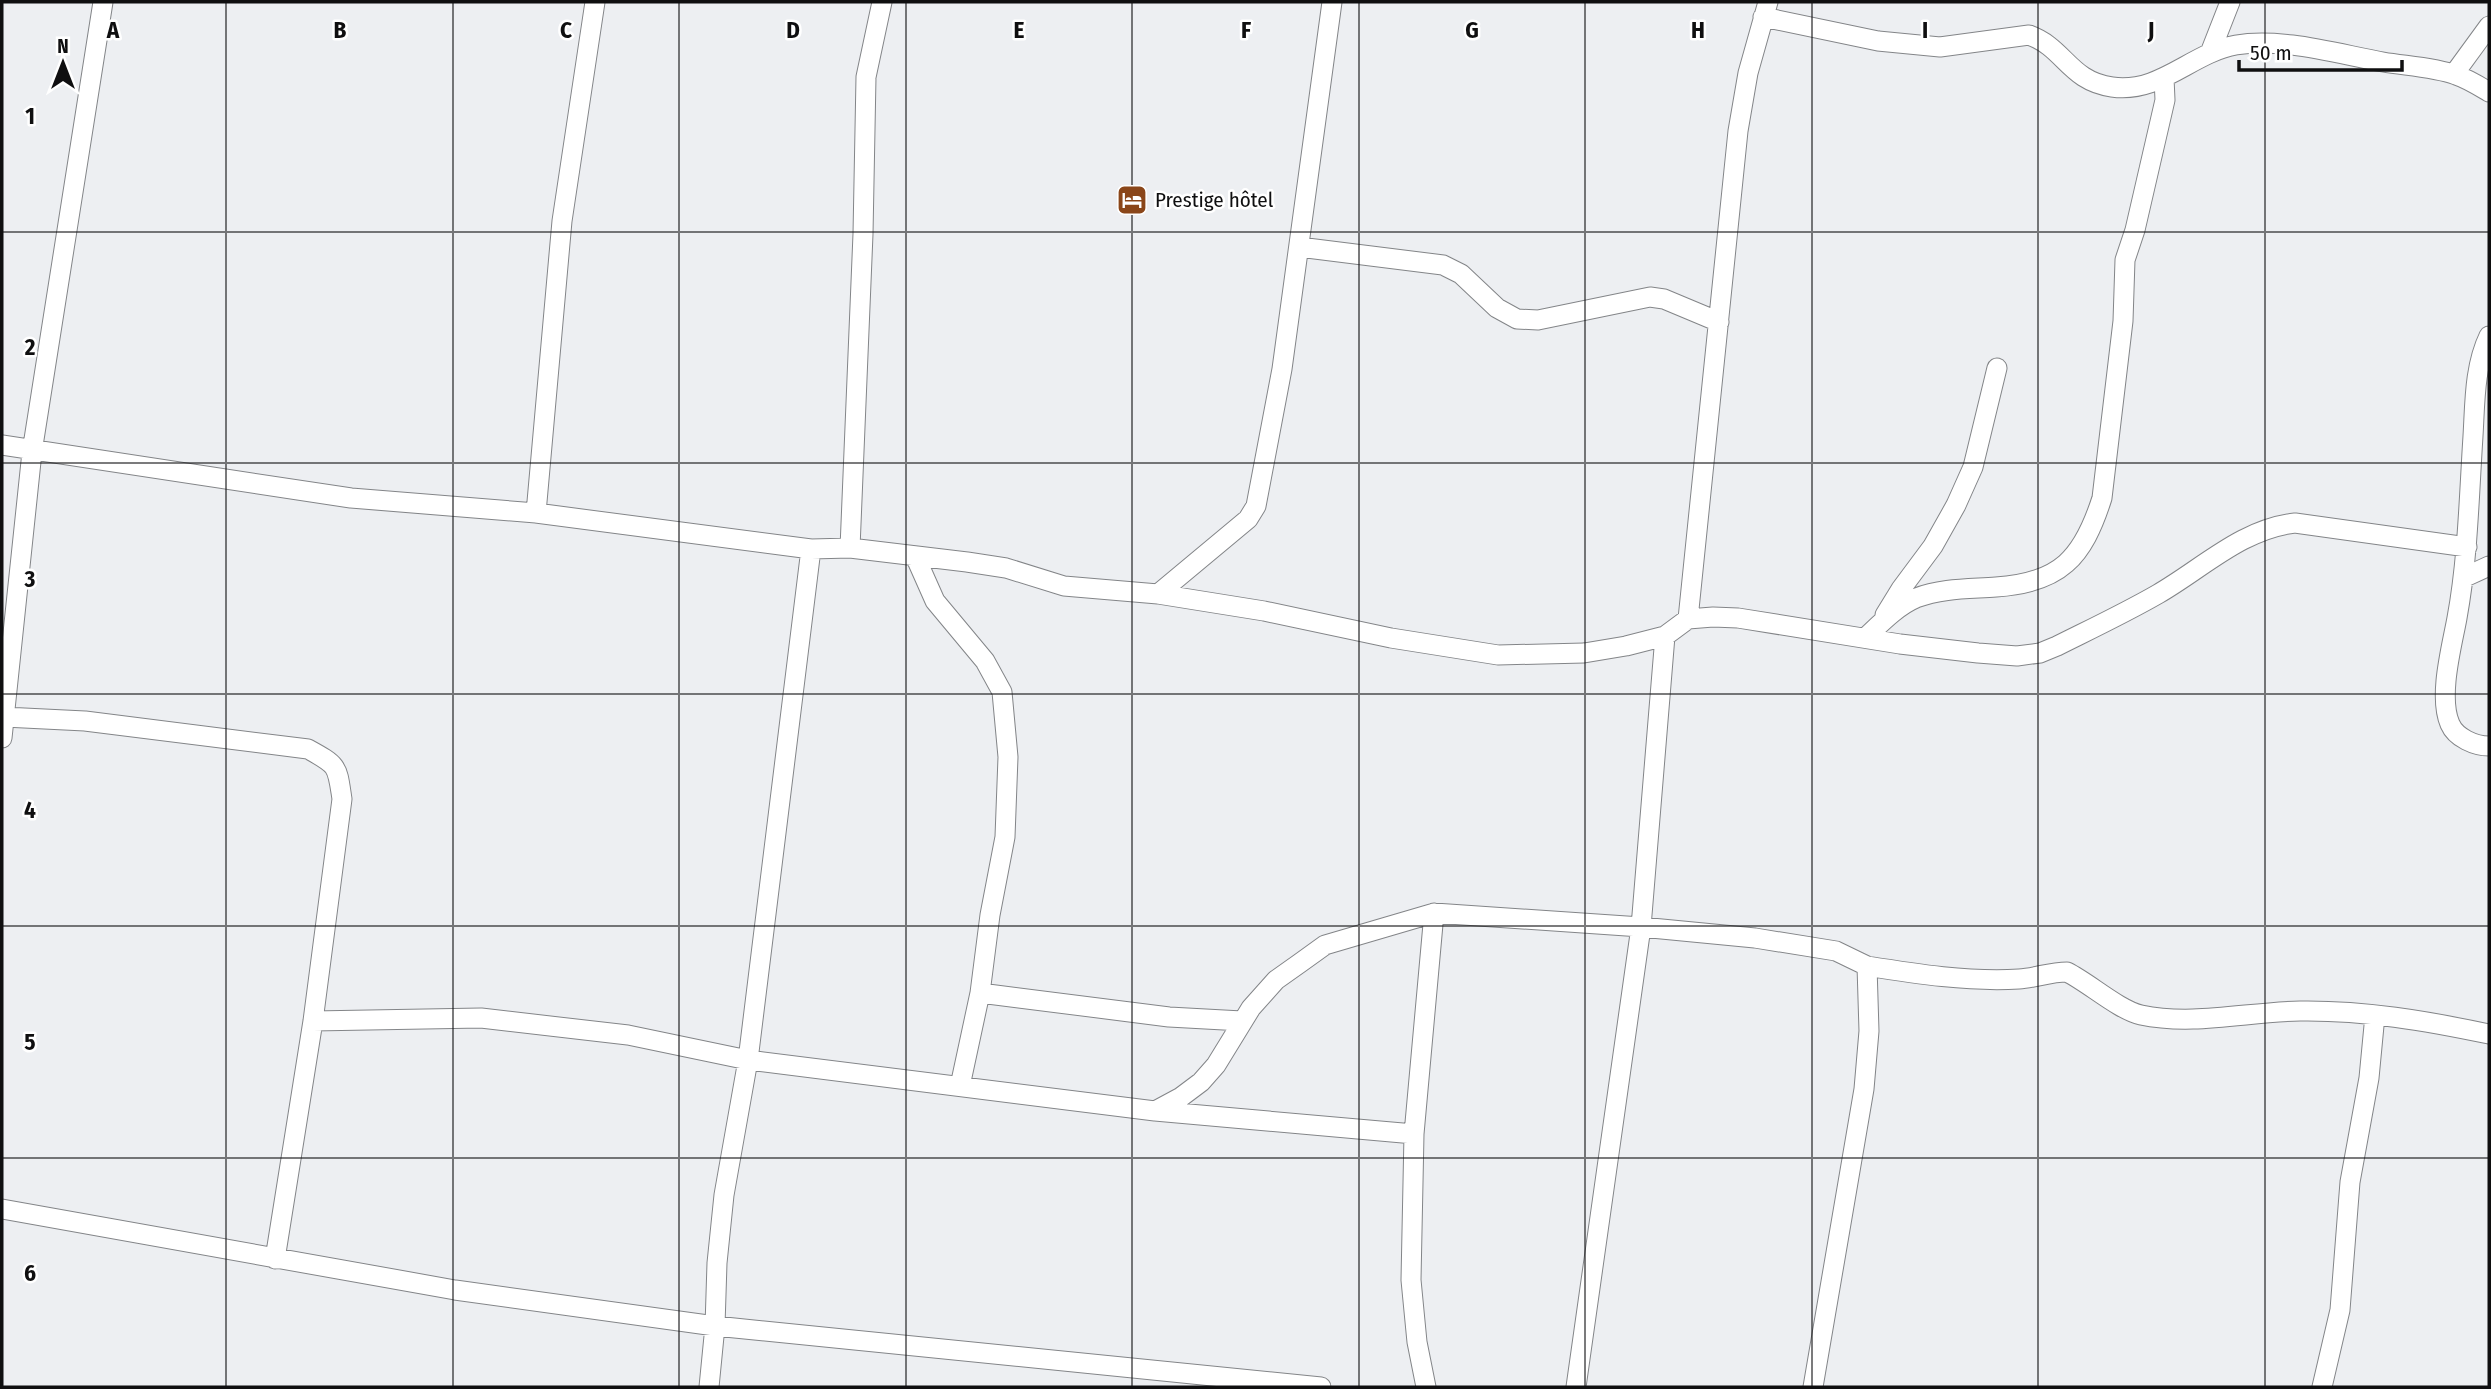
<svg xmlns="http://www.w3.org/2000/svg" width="2491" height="1389" font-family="'Fira Sans Condensed',sans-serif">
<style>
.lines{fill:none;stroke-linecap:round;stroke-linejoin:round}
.minor-casing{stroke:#838588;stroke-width:21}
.minor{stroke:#fff;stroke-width:19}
.grid{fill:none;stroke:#0f0f10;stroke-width:2;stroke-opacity:0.55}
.labels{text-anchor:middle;stroke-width:5;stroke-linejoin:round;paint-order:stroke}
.poi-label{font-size:21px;fill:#0f0f10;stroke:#fff;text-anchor:start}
.grid-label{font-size:23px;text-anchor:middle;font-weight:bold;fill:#0f0f10;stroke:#fff;stroke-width:5;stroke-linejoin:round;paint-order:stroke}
</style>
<rect width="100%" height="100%" fill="#edeff2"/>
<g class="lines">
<!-- minor casing -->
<g class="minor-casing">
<path id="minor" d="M1763,17l115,24 62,6 89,-12c36,13 40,46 83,52 48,7 79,-34 124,-42 45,-8 102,9 147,17 24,4 51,5 73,13 12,4 23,11 33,17
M2210,53l20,-51
M2454,74l35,-48
M1299,247l144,18 18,9 36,34 20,11 21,1 112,-23 14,2 55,23
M2489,336c-15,31 -14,68 -16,100 -4,61 -5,122 -16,182 -5,28 -19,78 -7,106 6,14 25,22 39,22
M2,445l349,53 185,15 275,36 39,-1 117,14 39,6 58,18 94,8 106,17 127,27 107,17 86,-2 42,-7 39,-10 23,-17 25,-2 25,1 162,26 78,9 39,3 23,-3 17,-7c34,-17 68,-33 101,-52 45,-26 84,-65 137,-71l172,24
M536,513l26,-292 33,-219
M850,548l13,-314 3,-157 16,-75
M915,556l20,45 50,60 17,31 6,65 -3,80 -15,78 -10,78 -20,93
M2465,577l24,-11
M1158,594l90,-75 8,-13 26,-137 50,-367
M1885,615l16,-26 32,-43 23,-41 17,-38 24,-99
M1688,619l50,-488 10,-58 20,-71
M1865,638c15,-14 32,-32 51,-40 26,-10 54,-9 80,-11 64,-4 87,-29 106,-89l21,-177 2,-61 10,-30 30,-130 -1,-22
M4,717l81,4 223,28c31,17 29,17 34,50l-29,222 -38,238
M2,738l30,-286 71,-450
M1867,966c50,8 101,16 152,13 16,-1 31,-7 48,-7 22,11 52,38 74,43 52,11 106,-3 159,-4 63,-1 127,10 189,23
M980,993l189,24 73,4
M313,1021l168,-3 147,17 120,25 407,51 26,-14 20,-15 15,-17 35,-57 25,-28 24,-17 25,-18 109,-32 207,14 114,11 81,13 31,15 2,65 -5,58 -51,298
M1155,1111l259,23
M2,1209l453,81 260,36 606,61
M709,1387l6,-61 2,-63 7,-68 24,-135 63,-511
M1426,1387l-9,-45 -6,-62 3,-146 20,-221
M1576,1387l65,-460 24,-291
M2322,1387l18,-77 10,-128 19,-104 6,-63"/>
</g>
<!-- minor -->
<use href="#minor" class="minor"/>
</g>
<!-- grid -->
<path class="grid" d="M226,2v1385M453,2v1385M679,2v1385M906,2v1385M1132,2v1385M1359,2v1385M1585,2v1385M1812,2v1385M2038,2v1385M2265,2v1385M2,232h2487M2,463h2487M2,694h2487M2,926h2487M2,1158h2487"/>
<!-- icons -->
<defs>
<g id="hotel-square" transform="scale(1.575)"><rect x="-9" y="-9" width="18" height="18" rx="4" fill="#8a4619" stroke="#fff"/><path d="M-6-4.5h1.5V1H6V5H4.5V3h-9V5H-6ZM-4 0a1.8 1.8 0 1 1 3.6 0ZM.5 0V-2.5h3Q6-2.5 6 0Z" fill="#fff"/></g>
</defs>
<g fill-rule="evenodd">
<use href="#hotel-square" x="1132" y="200"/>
</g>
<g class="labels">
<!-- poi labels -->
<g class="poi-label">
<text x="1155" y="207">Prestige hôtel</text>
</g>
</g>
<g class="grid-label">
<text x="113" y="38">A</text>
<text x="340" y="38">B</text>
<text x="566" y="38">C</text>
<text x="793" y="38">D</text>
<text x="1019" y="38">E</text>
<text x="1246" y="38">F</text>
<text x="1472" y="38">G</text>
<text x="1698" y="38">H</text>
<text x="1925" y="38">I</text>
<text x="2151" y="38">J</text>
<text x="30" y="124">1</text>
<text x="30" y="355">2</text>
<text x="30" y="587">3</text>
<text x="30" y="818">4</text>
<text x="30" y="1050">5</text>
<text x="30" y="1281">6</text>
</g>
<!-- border -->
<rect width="2491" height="1389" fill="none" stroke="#0f0f10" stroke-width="7"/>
<!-- north arrow -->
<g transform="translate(63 63)" stroke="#ffffff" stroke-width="5" paint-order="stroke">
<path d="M0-5L12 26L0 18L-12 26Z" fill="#0f0f10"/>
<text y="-10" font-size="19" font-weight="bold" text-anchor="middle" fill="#0f0f10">N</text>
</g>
<!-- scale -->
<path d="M2239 60v10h163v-10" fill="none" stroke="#0f0f10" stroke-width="3.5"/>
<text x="2250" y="60" font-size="21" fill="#0f0f10" stroke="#ffffff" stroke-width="5" paint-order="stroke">50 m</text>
</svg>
